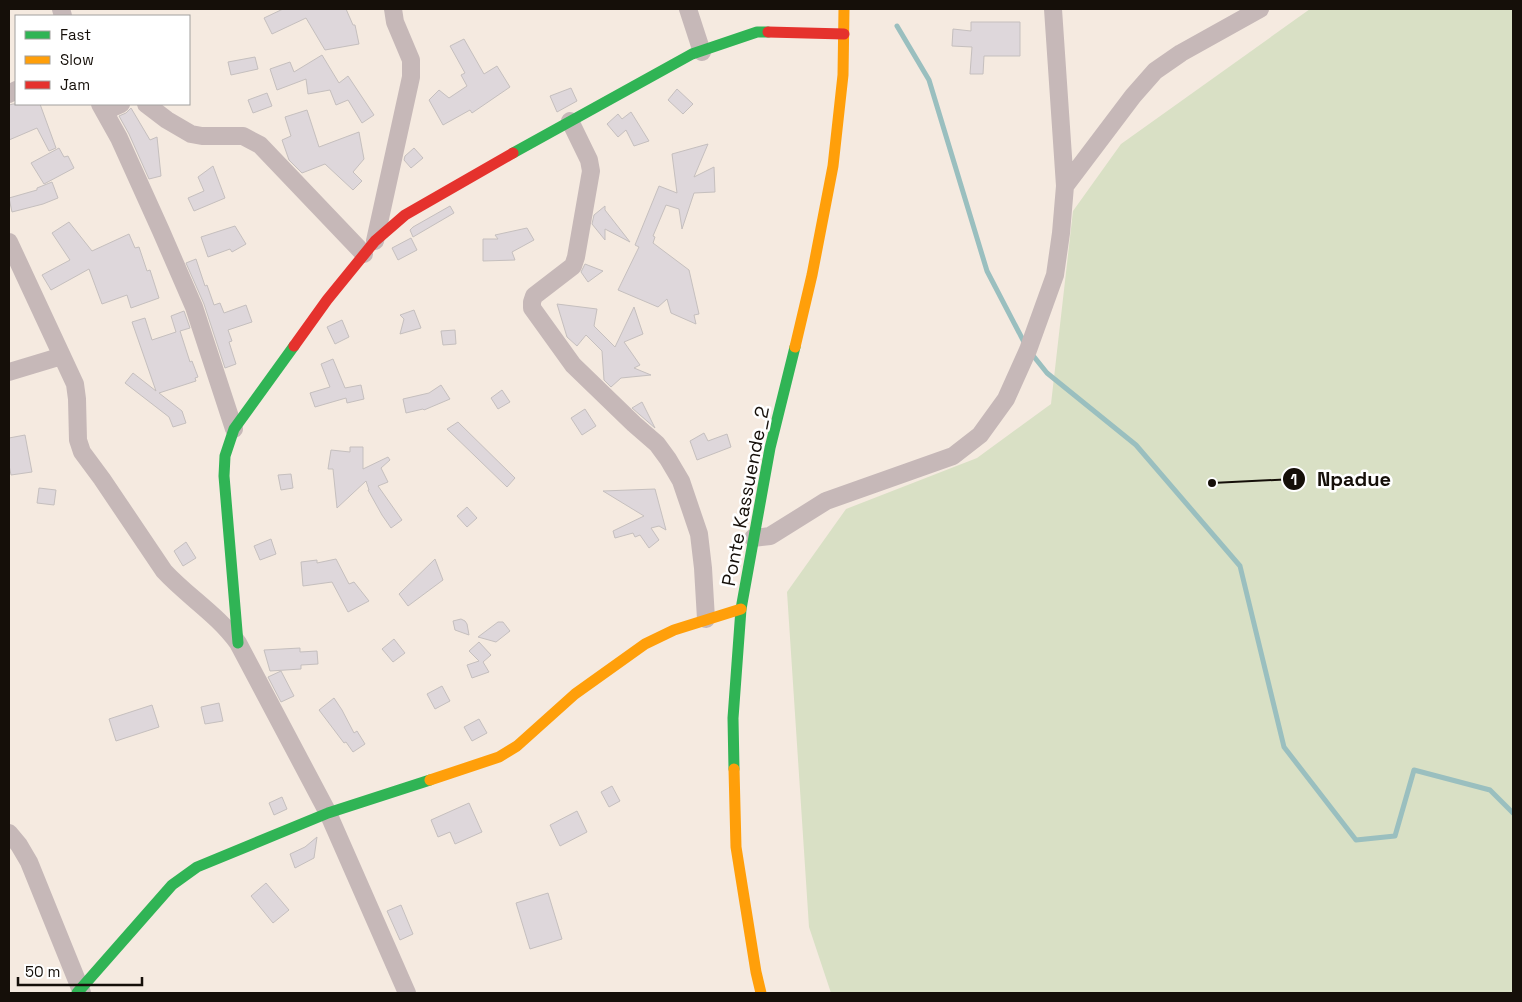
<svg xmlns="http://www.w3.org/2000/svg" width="1522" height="1002" font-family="'Space Grotesk',sans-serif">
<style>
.green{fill:#d9e0c5}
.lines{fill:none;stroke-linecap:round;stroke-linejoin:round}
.stream{stroke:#9abfbf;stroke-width:5}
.building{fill:#ded7db;stroke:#c5bfbe}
.street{stroke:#c6b8b8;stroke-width:18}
.fast{stroke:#30b455;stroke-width:11}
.slow{stroke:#ff9f0a;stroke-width:11}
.jam{stroke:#e5322d;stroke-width:11}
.labels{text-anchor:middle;stroke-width:5;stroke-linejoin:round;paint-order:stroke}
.street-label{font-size:19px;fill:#150f09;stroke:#fff}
.leader{fill:none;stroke:#150f09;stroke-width:2}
.callout-dot{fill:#150f09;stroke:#fff;stroke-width:2}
.mark-label{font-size:15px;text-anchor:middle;font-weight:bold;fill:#fff}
.callout-label{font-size:20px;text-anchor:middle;font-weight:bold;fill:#150f09;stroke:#fff;stroke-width:5;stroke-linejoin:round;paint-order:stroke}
</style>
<rect width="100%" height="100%" fill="#f5eae0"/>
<!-- green -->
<path class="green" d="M1310,9h203v984h-682l-22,-66 -22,-335 59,-83 131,-51 74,-54 22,-193 48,-67z"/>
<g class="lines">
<!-- stream -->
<path class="stream" d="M897,26l32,54 58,191 38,73
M1031,353l16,20 89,72 104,121 44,181 72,93 39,-4 19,-66 76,20 23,23"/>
</g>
<!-- building -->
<path class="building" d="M283,9h63l7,16h2l4,19 -34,6 -19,-32 -34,16 -8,-16z
M971,22h49v34h-36l-1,18h-13l2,-27 -20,-1 1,-17 18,2z
M464,39l20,35 13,-8 13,21 -38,26 -2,-3 -27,15 -14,-25 10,-10 10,8 18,-12 -6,-11 4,-2 -15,-27z
M322,55l17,28 9,-7 26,39 -12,8 -14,-23 -12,5 -6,-15 -22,4 -2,-15 -29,11 -7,-21 20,-7 4,10z
M255,57l3,12 -27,6 -3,-13z
M571,88l6,13 -20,11 -7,-16z
M677,89l16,15 -10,10 -15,-14z
M267,93l5,13 -19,7 -5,-13z
M13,104h27l16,44 -7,3 -12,-23 -28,12v-35z
M131,108l19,32 7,-3 4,39 -12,3 -20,-45 -10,-18 7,-3z
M307,110l12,37 40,-15 5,27 -11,13 9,9 -9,9 -28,-26 -23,9 -13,-13 -7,-20 9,-4 -6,-19z
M631,112l18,29 -15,5 -8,-16 -8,7 -11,-13 11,-10 4,5z
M708,144l-14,33 20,-10 1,25 -21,1 -12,36 -3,-20 -13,-4 -13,31 2,1 -2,6 36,27 10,44 -5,1 2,9 -25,-11 -4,-14 -9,8 -40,-17 21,-43 -4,-2 24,-59 18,7 -5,-39z
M59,148l5,9 4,-1 6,12 -30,16 -13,-21z
M414,148l9,10 -12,10 -7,-8 1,-4z
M213,166l12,32 -31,13 -6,-13 16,-7 -6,-14z
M52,182l6,16 -15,6 -31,8 -3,-14 28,-8v-2z
M450,206l4,7 -41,24 -3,-7 3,-3z
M605,206v4l25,32 -25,-13v11l-13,-16 2,-9z
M69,222l23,29 37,-17 6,14 4,-1 8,24 3,-1 9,28 -28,10 -4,-13 -25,9 -13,-35 -38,21 -9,-15 28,-15 -18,-27z
M235,226l11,18 -14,8 -2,-3 -22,8 -7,-20z
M527,228l7,12 -22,12 3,8 -32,1v-22h15l-3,-4z
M411,238l6,12 -19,10 -6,-12z
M196,259l9,27 2,-1 7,20 6,-2 4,10 22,-8 6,17 -24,8 4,11 -3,1 7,22 -11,4 -21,-64 -18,-41z
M585,264l18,7 -15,11 -7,-10z
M557,304l40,5 -3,17 21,21 19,-40 9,27 -19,8 16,23 -6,3 17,7 -30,3 -10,9 -7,-7 -2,-29 -16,-16 -9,11 -10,-9z
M414,310l7,18 -21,6 4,-15 -4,-4z
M184,311l6,17 -10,3 10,31 2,-1 6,16 -3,1 1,3 -37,12 23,18 4,12 -13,4 -4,-10 -44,-34 8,-10 23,18 -24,-69 13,-4 7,22 24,-8 -5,-16z
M342,320l7,17 -14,7 -8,-17z
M455,330l1,14 -13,1 -2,-14z
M333,359l12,29 16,-3 3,14 -17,4 -1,-5 -31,9 -5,-14 20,-6 -9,-23z
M441,385l9,14 -26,11 -1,-1 -17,4 -3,-14 26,-6z
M502,390l8,12 -12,7 -7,-11z
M642,402l13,26 -23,-20z
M585,409l11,17 -14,9 -11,-17z
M458,422l57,56 -8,9 -60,-58z
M704,433l4,8 19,-7 4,13 -34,13 -7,-19z
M25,435l7,37 -21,3 -2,-10v-27z
M350,447h13v22l25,-12 2,3 -9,8 7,14 -10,4 24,34 -11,8 -9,-13 -14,-25h1l-3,-9 -29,27 -4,-39h-5l3,-19 19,2z
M291,474l2,14 -12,2 -3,-15z
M39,488l17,2 -2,15 -17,-2z
M655,489l11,41 -7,-4 -8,2 8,12 -10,8 -9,-13 -5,2 -2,-4 -18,5 -2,-7 31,-15 -41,-25z
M467,507l10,11 -10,9 -10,-11z
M271,539l5,15 -16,6 -6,-14z
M186,542l10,16 -13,8 -9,-15z
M336,559l13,25 5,-2 15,19 -21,11 -16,-30 -29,4 -2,-24 16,-2v3z
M435,559l8,21 -35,26 -9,-12z
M461,619l4,2 2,3 2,11 -14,-5 -2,-9z
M498,622h5l7,9 -14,11 -18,-5z
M394,639l11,14 -12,9 -11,-13z
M479,642l12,13 -8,7 6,10 -17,6 -5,-13 12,-4 -10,-10z
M300,648v4l17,-1 1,13 -17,1v4l-31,2 -6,-21z
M281,671l13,25 -13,6 -13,-25z
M442,686l8,15 -15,8 -8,-15z
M334,698l8,12 12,23 3,-2 8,13 -12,8 -7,-10 -2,1 -25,-33z
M219,703l4,18 -18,3 -4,-17z
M152,705l7,22 -43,14 -7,-22z
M479,719l8,14 -15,8 -8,-14z
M612,786l8,15 -11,6 -8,-15z
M282,797l5,12 -13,6 -5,-12z
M469,803l13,29 -27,12 -5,-12 -12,5 -7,-17z
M577,811l10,21 -27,14 -10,-21z
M317,837l-3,21 -19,10 -5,-14 15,-7z
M266,883l23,27 -16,13 -22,-27z
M548,893l14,46 -32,10 -14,-46z
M401,905l12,29 -13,6 -13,-29z"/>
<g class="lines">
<!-- street -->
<path class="street" d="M61,9l2,7
M688,9l14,43
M9,94l7,-4
M100,104l19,34 42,93 33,76 40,122
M146,104l21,16 24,14 11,2h41l17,9 104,109
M105,111l16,-7
M570,121l19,39 2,11 -15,86 -3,9 -39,30 -2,6v6l41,57 61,59 23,20 11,15 13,22 18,53 4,34 3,51
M1065,186l68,-90 22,-25 26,-18 79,-44
M375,241l36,-164v-17l-16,-38 -2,-13
M9,242l66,142 2,15 1,41 4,12 20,27 62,92c24,26 53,43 74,72l90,170 79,180
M9,372l53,-16
M753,538l17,-2 56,-35 127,-45 27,-21 26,-36 22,-49 27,-75 6,-42 4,-47 -12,-177
M9,833l10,12 10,17 53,131"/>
<!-- fast -->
<path class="fast" d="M513,153l179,-99 65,-22h11
M238,643l-14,-167 1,-20 9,-27 60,-83
M734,769l-1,-51 8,-109 29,-161 25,-101
M77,993l95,-108 25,-18 131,-54 102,-33"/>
<!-- slow -->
<path class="slow" d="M795,347l17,-72 21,-109 10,-91 1,-66
M734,769l2,78 20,125 5,21
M430,780l69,-23 18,-11 58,-52 70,-50 29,-14 67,-21"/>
<!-- jam -->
<path class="jam" d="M768,32l76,2
M294,346l33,-46 48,-59 30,-26 108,-62"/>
</g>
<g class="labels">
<!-- street labels -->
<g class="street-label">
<text transform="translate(745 496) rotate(-79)" y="7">Ponte Kassuende_2</text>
</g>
</g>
<!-- callouts -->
<path class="leader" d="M1212 483L1294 479"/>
<g class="callout-dot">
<circle cx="1212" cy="483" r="5"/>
<circle cx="1294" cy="479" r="12"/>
</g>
<g class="mark-label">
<text x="1294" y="485">1</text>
</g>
<g class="callout-label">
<text x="1354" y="486">Npadue</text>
</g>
<!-- border -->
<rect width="1522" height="1002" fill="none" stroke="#150f09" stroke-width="20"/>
<!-- legend -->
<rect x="15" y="15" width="175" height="90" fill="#ffffff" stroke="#a19f9d"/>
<rect x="25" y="31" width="25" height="8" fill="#30b455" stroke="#a19f9d"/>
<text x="60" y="40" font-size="15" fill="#150f09">Fast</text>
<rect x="25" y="56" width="25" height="8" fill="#ff9f0a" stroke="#a19f9d"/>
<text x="60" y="65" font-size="15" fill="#150f09">Slow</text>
<rect x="25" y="81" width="25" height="8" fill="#e5322d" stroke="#a19f9d"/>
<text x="60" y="90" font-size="15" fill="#150f09">Jam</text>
<!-- scale -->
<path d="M18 977v8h124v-8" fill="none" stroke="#150f09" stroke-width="2.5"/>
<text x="25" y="977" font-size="15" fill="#150f09" stroke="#ffffff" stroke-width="4" paint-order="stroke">50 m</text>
</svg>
